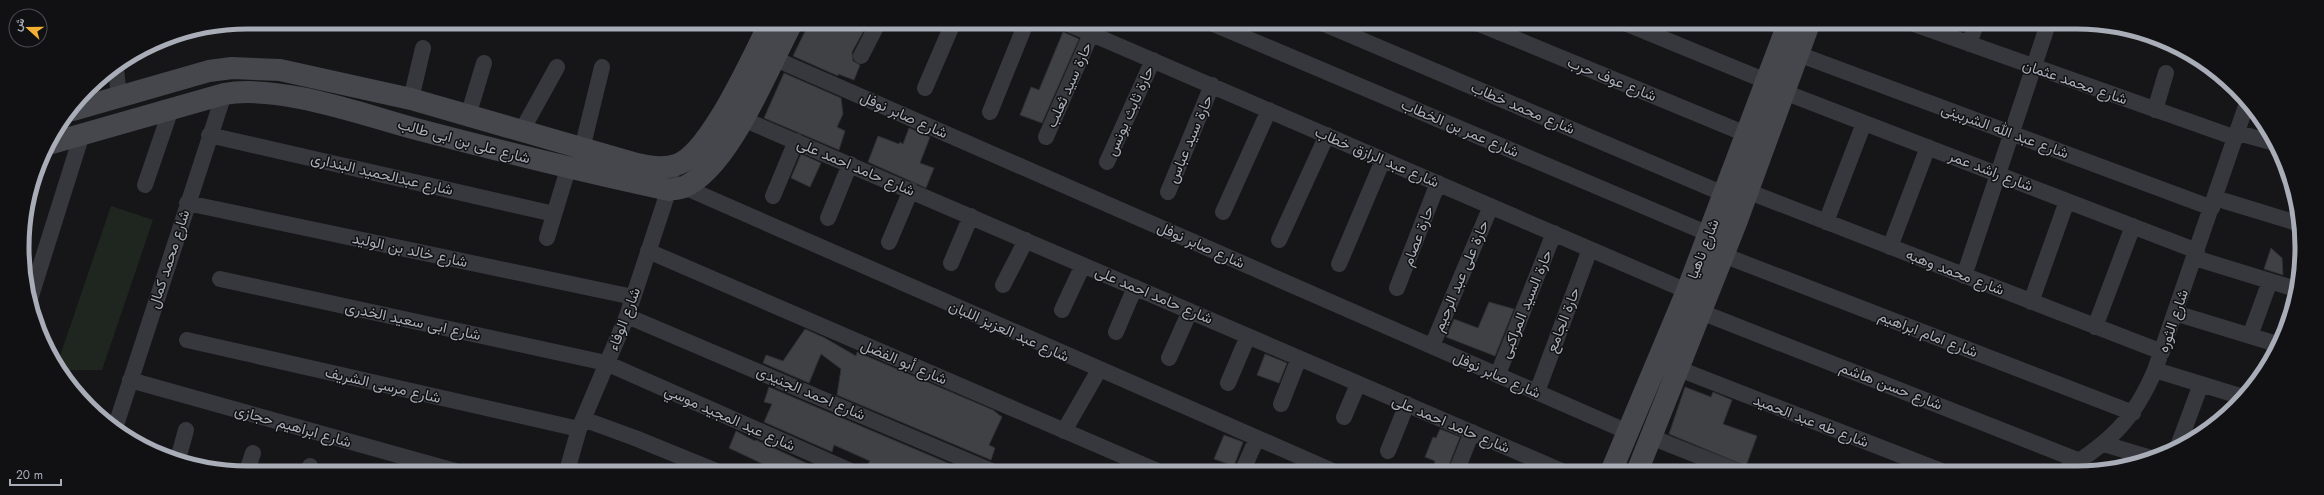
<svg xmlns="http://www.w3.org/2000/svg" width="2324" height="495" font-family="Jost,Vazirmatn,sans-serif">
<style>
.green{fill:#1e261f}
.building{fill:#404145;stroke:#303034}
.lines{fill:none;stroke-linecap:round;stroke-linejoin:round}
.street{stroke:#37383d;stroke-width:16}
.secondary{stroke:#45474d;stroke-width:22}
.labels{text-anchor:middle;stroke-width:3;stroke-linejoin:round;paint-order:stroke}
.street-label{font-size:15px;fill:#a8adb8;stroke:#111113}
.rim{fill:none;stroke:#a8adb8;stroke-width:5}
</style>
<rect width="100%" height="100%" fill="#161618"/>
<!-- green -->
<path class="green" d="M111,206l42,14 -51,150h-39l-5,-8z"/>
<!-- building -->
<path class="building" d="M809,23h59l-16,29 1,9 7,4 -6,15 -16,-6v2l-45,-20z
M1063,32l16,7 -37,84 -22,-8 11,-28 8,3z
M784,73l57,25 2,16 -6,13 8,4 -6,19 -75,-32z
M909,128l21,9 -10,26 14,5 -8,20 -58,-26 10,-26 21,8 1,-2 3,2z
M801,154l20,9 -11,24 -19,-9z
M2271,248l11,10 1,17 -19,-6z
M1489,302l25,7 -19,47 -49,-19 8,-18 24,9z
M805,329l20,9 31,18 1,-4 136,58 9,7 -13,28 6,3 -4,12 -154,-65 4,-26 -20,-15 -12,29 -46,-20 3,-8 17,6z
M1265,354l22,9 -8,20 -22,-8z
M769,387l200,85h-107l8,-11 -36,-16 -2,7 -68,-30 8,-18 -8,-2z
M1685,387l26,10 2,-5 19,8 -9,24 34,12 -11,30 -77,-32z
M1440,429l20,8 -13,33 -13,-5 1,-4 -10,-4 8,-20 3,1z
M736,431l19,10 1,-1 70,32h-53l-11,-4 1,-4 -34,-16z
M1224,435l19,7 -9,24 -20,-7z"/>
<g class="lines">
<!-- street -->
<path class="street" d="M610,22h17
M1066,23l621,268
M1211,23l498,211
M1322,23l402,171
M1477,23l269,111
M1625,23l141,58
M1914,24l322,114
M1969,44l7,-20
M1798,54l414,154
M861,56l17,-33
M773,58l855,374
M116,69l3,28
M925,88l28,-65
M1784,92l413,159
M411,99l12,-51
M2155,110l11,-37
M990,112l36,-89
M468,116l16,-53
M743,119l821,353
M521,132l36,-65
M2238,133l33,9
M209,135l345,79
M1046,137l45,-103
M582,149l20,-82
M1107,162l46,-102
M145,185l26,-76
M684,187l651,285
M1747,191l415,161
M1168,192l44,-107
M773,196l23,-55
M2215,198l82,25
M187,203l446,94
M1223,212l46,-102
M828,218l22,-54
M1826,222l38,-99
M547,238l21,-69
M1279,240l48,-105
M889,242l22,-52
M1890,247l38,-100
M648,251l512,221
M1723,255l410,158
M2195,258l101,31
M951,263l20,-47
M1339,264l44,-104
M1964,276l84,-252
M220,279l386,84 247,109
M1003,285l23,-45
M1397,288l41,-105
M31,296l51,-162
M2031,302l36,-101
M1062,310l21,-45
M1701,312l379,149
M2175,313l105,32
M627,316l367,156
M2095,327l38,-101
M1116,332l19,-45
M2250,336l20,-55
M187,340l392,89
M1432,346l59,-140
M1169,358l21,-47
M1679,369l265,103
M2155,370l88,27
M1498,374l56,-141
M130,380l325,91
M1228,383l20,-47
M1537,392l53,-143
M1281,404l18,-46
M1344,417l14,-33
M583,419l52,19 81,33
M116,425l108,-331
M1064,431l35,-61
M1651,437l88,35
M2104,444l47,14
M2178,446l23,-62
M1388,451l19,-47
M178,459l8,-29
M247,471l6,-18
M308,471l2,-5
M567,471l12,-42 48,-113 45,-136
M1242,472l15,-34
M1456,472l16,-40
M2063,472c46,-30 70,-50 92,-102l92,-267"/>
<!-- secondary -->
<path class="secondary" d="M73,110l136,-39 23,-3 48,2 131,29 226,65c13,3 27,5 39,1 34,-10 77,-110 94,-142
M52,143l172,-49c54,-10 137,20 192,35 84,22 168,43 253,61 4,-1 10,-1 15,-3 46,-20 84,-120 108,-164
M1611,472l76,-181 101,-267
M1637,472l99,-249 73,-199"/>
</g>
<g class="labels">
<!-- street labels -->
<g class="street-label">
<text transform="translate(1612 79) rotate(22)" y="5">شارع عوف حرب</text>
<text transform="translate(2075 82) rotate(19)" y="5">شارع محمد عثمان</text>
<text transform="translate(1069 85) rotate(-66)" y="5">حارة سيد ثعلب</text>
<text transform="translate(1523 108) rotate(23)" y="5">شارع محمد خطاب</text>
<text transform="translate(1130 111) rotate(-66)" y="5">حارة ثابث يونس</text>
<text transform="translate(904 115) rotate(24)" y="5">شارع صابر نوفل</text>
<text transform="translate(1460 128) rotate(23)" y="5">شارع عمر بن الخطاب</text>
<text transform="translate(2005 131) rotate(20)" y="5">شارع عبد الله الشربينى</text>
<text transform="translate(1190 139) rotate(-67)" y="5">حارة سيد عباس</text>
<text transform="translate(464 141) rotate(15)" y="5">شارع على بن ابى طالب</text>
<text transform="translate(1377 157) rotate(23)" y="5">شارع عبد الرازق خطاب</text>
<text transform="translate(856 167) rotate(23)" y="5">شارع حامد احمد على</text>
<text transform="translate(1991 171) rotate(21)" y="5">شارع راشد عمر</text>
<text transform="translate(382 174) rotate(13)" y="5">شارع عبدالحميد البندارى</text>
<text transform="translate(1418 236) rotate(-69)" y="5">حارة عصام</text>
<text transform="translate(1201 245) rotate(24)" y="5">شارع صابر نوفل</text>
<text transform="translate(1703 249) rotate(-69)" y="5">شارع ناهيا</text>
<text transform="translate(410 250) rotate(12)" y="5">شارع خالد بن الوليد</text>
<text transform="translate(169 259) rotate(-72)" y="5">شارع محمد كمال</text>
<text transform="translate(1955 272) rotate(21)" y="5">شارع محمد وهبه</text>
<text transform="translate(1461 276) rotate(-67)" y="5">حارة على عبد الرحيم</text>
<text transform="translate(1154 295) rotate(23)" y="5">شارع حامد احمد على</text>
<text transform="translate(1526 304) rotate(-68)" y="5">حارة السيد المراكبى</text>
<text transform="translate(624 319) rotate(-69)" y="5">شارع الوفاء</text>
<text transform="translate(1563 320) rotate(-69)" y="5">حارة الجامع</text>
<text transform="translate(413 321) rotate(12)" y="5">شارع ابى سعيد الخدرى</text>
<text transform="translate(2173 321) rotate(-71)" y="5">شارع الثوره</text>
<text transform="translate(1009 331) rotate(24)" y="5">شارع عبد العزيز اللبان</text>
<text transform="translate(1928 334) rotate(21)" y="5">شارع امام ابراهيم</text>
<text transform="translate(904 362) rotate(23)" y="5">شارع أبو الفضل</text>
<text transform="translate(1497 375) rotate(24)" y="5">شارع صابر نوفل</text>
<text transform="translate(383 385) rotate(13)" y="5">شارع مرسى الشريف</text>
<text transform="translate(1891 386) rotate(21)" y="5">شارع حسن هاشم</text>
<text transform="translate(811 393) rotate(23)" y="5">شارع احمد الجنيدى</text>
<text transform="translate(730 418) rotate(24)" y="5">شارع عبد المجيد موسي</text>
<text transform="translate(1811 421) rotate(21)" y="5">شارع طه عبد الحميد</text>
<text transform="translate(1451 424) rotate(23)" y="5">شارع حامد احمد على</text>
<text transform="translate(293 426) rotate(16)" y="5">شارع ابراهيم حجازى</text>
</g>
</g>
<!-- crop -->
<path d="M0 0H2324V495H0ZM247 29H2077A218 218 0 0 1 2295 247V248A218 218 0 0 1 2077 466H247A218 218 0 0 1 29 248V247A218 218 0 0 1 247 29Z" fill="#111113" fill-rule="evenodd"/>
<path class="rim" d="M247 29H2077A218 218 0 0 1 2295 247V248A218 218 0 0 1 2077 466H247A218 218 0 0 1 29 248V247A218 218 0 0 1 247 29Z"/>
<!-- north arrow -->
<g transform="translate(28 28) rotate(291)"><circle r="19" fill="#111113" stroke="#4d4f55"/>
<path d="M0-3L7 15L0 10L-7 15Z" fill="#f2b134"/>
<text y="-6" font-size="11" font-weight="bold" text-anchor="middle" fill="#a8adb8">ش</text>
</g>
<!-- scale -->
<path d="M10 479v6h51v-6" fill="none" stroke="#a8adb8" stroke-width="2"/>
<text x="16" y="479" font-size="12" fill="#a8adb8" stroke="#111113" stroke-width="3" paint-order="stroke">20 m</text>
</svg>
